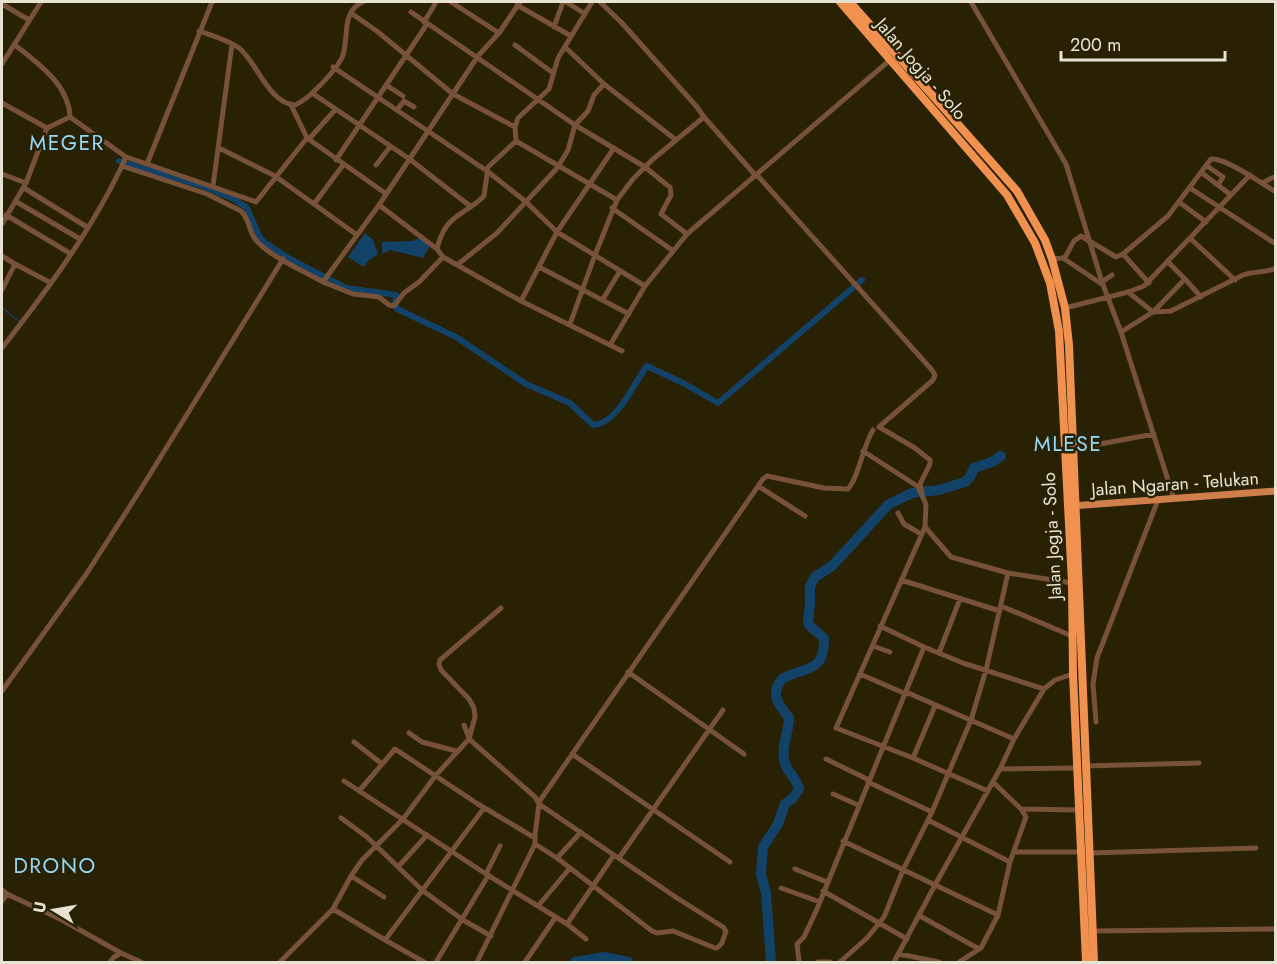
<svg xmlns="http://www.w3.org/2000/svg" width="1277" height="964" font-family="Jost,sans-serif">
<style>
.water{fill:#134268}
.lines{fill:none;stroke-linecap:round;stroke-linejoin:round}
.stream{stroke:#134268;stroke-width:1.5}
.canal{stroke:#134268;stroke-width:6}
.river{stroke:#134268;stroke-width:10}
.minor{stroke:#785139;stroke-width:5}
.major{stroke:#ce7f4a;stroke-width:7}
.highway{stroke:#f1914f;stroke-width:8}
.labels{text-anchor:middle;stroke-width:5;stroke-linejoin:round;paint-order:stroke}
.street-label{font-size:18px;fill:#e7e3d2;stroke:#292103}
.quarter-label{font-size:21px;letter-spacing:1.5px;fill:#95d9f7;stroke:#292103}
</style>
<rect width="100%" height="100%" fill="#292103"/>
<!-- water -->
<path class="water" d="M365,233l8,7 5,14 -10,7 -4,6 -16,-10z
M419,238l11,8 -7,12 -33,-8 -8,4v-12l31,-1z"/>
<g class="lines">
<!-- stream -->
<path class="stream" d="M2,308l18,14"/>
<!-- canal -->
<path class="canal" d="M119,161l83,25 32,13 13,9 12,28 5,6 26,17 56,29 50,7 -1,9 2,5 59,28 70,47 44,19 23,22c25,-1 41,-43 54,-59l36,17 35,20 144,-123"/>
<!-- river -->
<path class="river" d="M575,962l29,-5 24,5
M771,962l-5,-69 -5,-19 2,-27 15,-23 7,-20 8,-6 6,-9c-2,-11 -13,-17 -15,-29 -3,-14 5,-28 5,-42 -10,-14 -20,-22 -7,-39 21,-13 43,-4 42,-41l-15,-13 -1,-3 2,-18v-18l5,-9 17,-11 57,-62 23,-11 27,-3 26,-8 5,-5 4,-9 18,-6 9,-6"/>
<!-- minor -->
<path class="minor" d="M451,2l48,31
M566,2l19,12
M971,2l95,162 36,118 19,50 53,167
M2,4l27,16
M517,5l54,31
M411,12l164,113 70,42 22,18 3,2 1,8 -10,19 26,20
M351,13l27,19 75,62 62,33
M424,22l11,-18
M554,27l9,-25
M199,31c14,5 29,9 40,17 18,14 30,56 56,57 13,-5 43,-36 48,-50 6,-18 -2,-44 20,-53
M15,45c23,18 54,40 55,72l56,40 21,7 65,-162
M515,45l38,28
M565,47l39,37
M2,64l39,-62
M333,67l154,104 38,30 32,31 88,54
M386,85l17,11
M312,93l96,65 62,48
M2,103l45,25
M397,110l7,-9 10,6
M704,117l52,59
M307,138l78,55
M309,139l26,-29
M516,141l101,59
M219,148l56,28 82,59
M336,160l91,-136
M147,164l109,38 51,-64 -16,-33
M376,165l14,-18
M122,166l85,28 34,17c8,7 8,20 14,28 12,16 50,33 68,43
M1207,166l16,11 -5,8
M1202,173l29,22
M2,174l24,9
M757,175l175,195 3,5 -2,5 -54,47 36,21 15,12v4l-10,20 2,8
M1262,183l14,-7
M213,186l19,-142
M24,188l63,39
M1190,188l86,56
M15,201l65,38
M1179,202l27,20
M314,204l29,-39
M379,205l58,44 6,8 78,44 89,44 35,-59 42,-52 203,-174
M612,208l60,42
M6,215l65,39
M2,224l24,-41 21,-55 23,-11
M1191,239l44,41
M437,249c8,-35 26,-32 47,-53l4,-29 28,-26 -1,-14 3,-9 31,-29 9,-31 34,-56
M1123,254l26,29
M2,256l13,8
M443,257l-24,25 -15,11 -10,13 -5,-1 -10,-8 -26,-3 -30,-12 56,-77 99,-149 21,-23 21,-31
M1052,259l11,-1 40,27
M1064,259l10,-18 7,-5 35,21 7,-3 45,-38 43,-57c14,-2 52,25 65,33
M457,265l40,-32 61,-66 10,-17 7,-25 13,-14 6,-16 10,-11 72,56
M539,267l90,47
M1185,279l16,18
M1102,282l10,-7
M2,290l13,-26 36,19
M1128,292l25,20 32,-33 -16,-16
M603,299l17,-28
M521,301l36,-69 57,-84
M1065,308l63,-16 16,-6 106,-111
M570,324l25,-69 22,-55 16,-21 19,-19 52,-43 -7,-10 -76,-85 -21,-20
M1121,332l32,-20 18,-1 72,-36c11,-4 23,-2 33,-7
M610,345l12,6
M2,348c46,-59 93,-122 124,-191
M1073,449l81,-15
M863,451l54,35
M758,486l47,30
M919,489l7,15 -1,23 -89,201 77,30 75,33
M898,513l6,11 17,10
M925,527l26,30 57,16 64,10
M901,580l99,31
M1001,606l71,30
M880,626l44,21 39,16 81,26
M873,646l17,6
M939,653l21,-54
M628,672l116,82
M860,674l46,20
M2,691l85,-118 52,-81 144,-233
M906,692l108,47
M1096,722l-3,-38 4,-26 61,-158
M464,725l5,13
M409,733l13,9 34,9
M469,739l66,58 4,7 138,94 46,29 3,4 -4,12 -5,5h-2l-42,-17 -16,2 -5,-2 -95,-73 -22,-14
M354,742l28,22
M572,754l158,108
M913,758l22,-52
M826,759l43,21
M1085,766l114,-3
M1000,769l77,-1
M344,781l142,93 81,50 19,15
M868,782l64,30
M359,791l36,-42 83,55 57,34
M833,794l25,11
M539,802l224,-323 4,-3 57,12 24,1c10,-10 15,-43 25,-59
M1021,809l58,1
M341,818l26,19 55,53 41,30 28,16
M928,820l82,42
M843,841l155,74
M1014,852h67
M1090,853l166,-5
M557,858l24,-26
M619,858l104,-148
M398,867l29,-32
M795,869l32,13
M486,874l14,-28
M351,876l33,21
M781,888l39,14
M2,890l5,4 -5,7
M823,891l84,48
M7,894l55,26 59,33
M538,906l32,-38
M333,909l52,31 99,-132
M920,916l59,33
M567,924l47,-69
M1093,931l183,-2
M385,940l39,22
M899,954l40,8
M110,962l4,-5 7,-4 20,9
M280,962l53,-53 18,-33 11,-16 41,-41 33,-44 33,-36 6,-22 -1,-9 -5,-9 -28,-29 -2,-6 1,-4 61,-52
M436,962l52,-86
M477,962l58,-118v-9l4,-31
M525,962l30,-44
M799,962l-2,-18 7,-7 13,-28 107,-262
M818,962h12
M840,962l27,-24 17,-21 19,-47 29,-58 39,-92 15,-50 22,-97
M894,962l41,-77 65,-116 14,-30 30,-50 11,-9 18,-6
M959,962l22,-14 17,-33 12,-53 16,-45 -5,-8 -28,-27"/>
<!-- major -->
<path class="major" d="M1071,506l205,-15"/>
<!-- highway -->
<path class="highway" d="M840,2l167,193 28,48 15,40 9,48 13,252 1,91 13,288
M850,2l167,189 28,49 7,19 13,49 4,37 25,617"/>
</g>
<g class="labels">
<!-- street labels -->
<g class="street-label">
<text transform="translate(921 69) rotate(49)" y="6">Jalan Jogja - Solo</text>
<text transform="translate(1175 484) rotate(-4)" y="6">Jalan Ngaran - Telukan</text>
<text transform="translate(1052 536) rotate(-93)" y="6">Jalan Jogja - Solo</text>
</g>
<!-- quarter labels -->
<g class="quarter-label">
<text x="67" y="150">MEGER</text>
<text x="1068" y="451">MLESE</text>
<text x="55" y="873">DRONO</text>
</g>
</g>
<!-- border -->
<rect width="1277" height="964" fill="none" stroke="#e7e3d2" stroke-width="6"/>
<!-- north arrow -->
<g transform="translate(54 910) rotate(281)" stroke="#292103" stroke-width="4.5" paint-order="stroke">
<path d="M0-4.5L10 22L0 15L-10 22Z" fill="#e7e3d2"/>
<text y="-9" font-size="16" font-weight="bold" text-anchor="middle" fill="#e7e3d2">U</text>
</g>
<!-- scale -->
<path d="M1061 51v9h164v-9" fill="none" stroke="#e7e3d2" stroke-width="3"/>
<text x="1070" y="51" font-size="18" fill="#e7e3d2" stroke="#292103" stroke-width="4.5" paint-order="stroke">200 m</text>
</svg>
